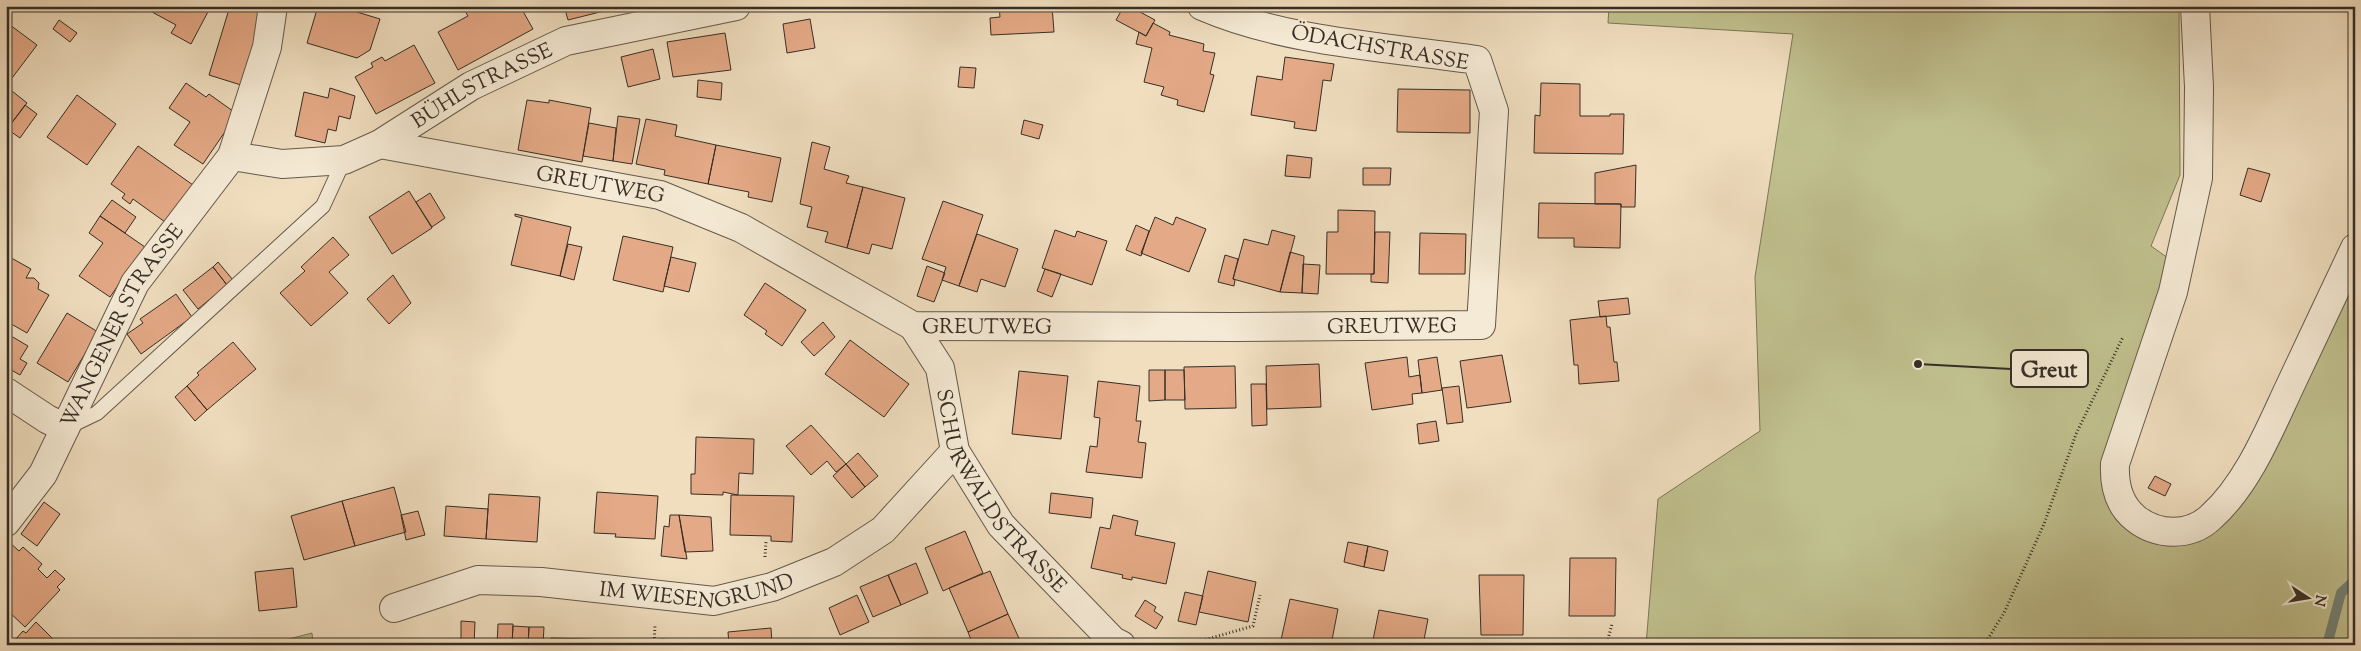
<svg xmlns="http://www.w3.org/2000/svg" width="2361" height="651" font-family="'Sorts Mill Goudy',serif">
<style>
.green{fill:#c0c08e;stroke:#7b775a}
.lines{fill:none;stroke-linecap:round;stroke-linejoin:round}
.stream{stroke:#728379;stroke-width:10}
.building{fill:#e4a986;stroke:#362e25}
.service-casing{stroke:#645a4c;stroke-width:16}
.minor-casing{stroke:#645a4c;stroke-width:30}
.path{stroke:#362e25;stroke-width:3;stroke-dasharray:1 2.5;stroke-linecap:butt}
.service{stroke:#f5ead5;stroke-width:14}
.minor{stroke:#f5ead5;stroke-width:28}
.labels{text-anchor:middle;stroke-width:4.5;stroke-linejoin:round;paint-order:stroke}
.street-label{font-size:21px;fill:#362e25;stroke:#f5ead5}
.leader{fill:none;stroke:#362e25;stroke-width:2}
.callout-dot{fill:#362e25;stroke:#f5ead5;stroke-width:2}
.callout{fill:#f5ead5;stroke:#362e25;stroke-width:2}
.callout-label{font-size:22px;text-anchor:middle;font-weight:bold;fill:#362e25}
</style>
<rect width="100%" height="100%" fill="#f0debf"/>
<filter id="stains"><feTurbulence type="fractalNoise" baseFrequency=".004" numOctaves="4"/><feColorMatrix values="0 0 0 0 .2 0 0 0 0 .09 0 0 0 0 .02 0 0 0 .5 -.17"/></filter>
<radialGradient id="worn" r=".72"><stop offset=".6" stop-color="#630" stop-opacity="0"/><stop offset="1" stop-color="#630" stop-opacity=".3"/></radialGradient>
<!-- green -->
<path class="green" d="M1609,6h570l1,169 -29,71 17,12 -5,43 -52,148 19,74 85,-1 140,-248v371h-709l12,-146 102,-68 -5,-154 38,-243 -185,-11z
M312,633l1,12h-47z"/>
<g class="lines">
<!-- stream -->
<path class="stream" d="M2327,645l14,-52 14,-13"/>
</g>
<!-- building -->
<path class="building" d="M155,6h56l-20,38 -20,-11 5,-8 -24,-13z
M230,6h14l20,7 -23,72 -32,-10z
M318,6h19l43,13 -10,31 -13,8 -50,-15z
M474,6l2,5 8,-5h36l13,23 -75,41 -20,-38 30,-16 -3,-5z
M564,6h60l-56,14z
M999,6h53l2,26 -63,3 -1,-17 10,-1z
M1124,6h5l26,14 -9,16 -30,-16z
M810,19l5,29 -28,5 -4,-29z
M59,20l18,13 -7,9 -17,-13z
M6,22l31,23 -31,41z
M1153,23l17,9 -1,3 35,9 -1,7 12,2 -5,21 4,1 -10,37 -27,-7 1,-5 -17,-5 3,-8 -20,-5 8,-34 -16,-4 3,-12 7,4z
M725,33l6,37 -58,7 -6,-35z
M414,45l21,38 -59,31 -21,-37 18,-10 -2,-4 11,-6 3,4z
M653,49l7,30 -32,8 -7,-30z
M1285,57l49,7 -3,17 -8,-1 -7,51 -22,-3 1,-6 -44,-7 6,-39 25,4z
M960,67l16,1 -2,20 -16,-1z
M698,80l24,3 -1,17 -24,-3z
M186,83l20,14 3,-3 28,20 -34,50 -29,-19 16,-23 -21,-14z
M1541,83l39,1v32h30v-2h14l-1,40 -89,-1 1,-38 5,1z
M330,88l25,8 -5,23 -11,-3 -3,15 -8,-2 -3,14 -30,-7 9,-44 24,6z
M1398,89l72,1v43l-73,-1z
M12,91l15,12 -20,26 -1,-31z
M77,95l39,29 -29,41 -40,-28z
M527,100l22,3v-3l42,8 -9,54 -64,-12z
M25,105l12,9 -17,24 -13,-9z
M618,116l22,3 -8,45 -19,-3z
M646,119l31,6 -2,11 41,9 -8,39 -44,-9 1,-5 -29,-6z
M1024,120l19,5 -4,14 -18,-5z
M589,123l27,5 -3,33 -30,-5z
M812,142l18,5 -6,22 25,7 -3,7 17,4 -16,61 -22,-6 3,-10 -21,-5 5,-20 -12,-3z
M716,145l65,13 -9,44 -24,-5 1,-5 -41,-8z
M138,146l55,39 -28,37 -32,-23 -3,5 -8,-6 3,-4 -14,-10z
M1287,155l25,3 -2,20 -25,-2z
M1636,165l-1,42h-14v-3h-26v-31z
M1363,168h28l-1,17h-27z
M2248,168l22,6 -9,28 -21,-7z
M863,187l42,11 -13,51 -20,-5 -3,10 -22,-6z
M409,191l23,37 -40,26 -23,-37z
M430,193l15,25 -13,9 -16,-25z
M112,200l24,17 -11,16 -25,-17z
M943,201l40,14 -24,71 -17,-6 4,-13 -24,-8z
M1539,203l82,1 -1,44 -46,-1v-9h-36z
M1338,210l37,1 -1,63h-48l1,-42h11z
M515,214l56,13 -11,49 -49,-11 11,-47 -7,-2z
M100,216l45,31 -35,50 -31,-21 24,-33 -14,-10z
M1155,217l18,8 3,-8 30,12 -17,43 -48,-19z
M1136,225l13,6 -8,25 -15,-6z
M1055,230l20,7 2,-6 30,10 -15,44 -50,-17z
M1272,230l23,6 -15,56 -47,-13 11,-40 24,6z
M1375,232h15l-2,51 -17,-1v-8h3z
M1420,233l46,1 -1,40h-46z
M977,234l41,15 -13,38 -24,-8 -4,13 -18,-6z
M623,236l50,11 -10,45 -50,-12z
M333,237l16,18 -20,17 19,21 -37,33 -31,-33 25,-22 -4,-4z
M568,244l14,3 -8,33 -14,-4z
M1290,252l14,4 -2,37 -22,-1z
M6,255l25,14 -5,9h8l5,5 -1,6 11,6 -22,38 -21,-12z
M1225,255l13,4 -5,20 2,1 -1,6 -16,-4z
M671,257l25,6 -7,29 -25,-6z
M218,262l15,18 -6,5 -14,-18z
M1303,264l17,1 -2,29 -16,-1z
M927,266l18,7 -11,29 -17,-6z
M213,267l14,18 -29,24 -15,-19z
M1045,269l16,5 -9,23 -15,-6z
M393,275l18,28 -22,21 -22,-25z
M765,283l41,27 -24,36 -17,-12 2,-3 -23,-16z
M176,294l16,23 -51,37 -14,-20 16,-11 -3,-4z
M1628,298l2,16 -30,3 -2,-16z
M67,313l31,19 -30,50 -31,-19z
M1606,316l1,11h3l4,35h3l2,19 -40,3 -1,-19h-4l-4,-45z
M823,322l12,15 -21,19 -13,-14z
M6,333l22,13 -8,13 7,4 -7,12 -14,-8z
M850,340l59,44 -25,33 -59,-43z
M233,342l23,27 -49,41 -20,-24 12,-11 -2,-2z
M1502,355l9,47 -44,6 -7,-47z
M1407,357l2,20 11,-2 2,18 -10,1 1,10 -41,6 -7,-47z
M1437,357l5,33 -20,3 -4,-33z
M1319,364l2,43 -54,2 -1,-43z
M1235,366l1,42 -51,1 -1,-42z
M1149,370h16v30l-16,1z
M1165,370h19l1,30h-20z
M1019,371l49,5 -7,63 -49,-5z
M1098,381l42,5 -4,35h5l-3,21 8,1 -4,35 -56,-6 4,-26 7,1 3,-29 -6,-1z
M1251,384h15l1,41 -15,1z
M187,386l20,24 -12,11 -20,-24z
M1459,386l4,36 -16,2 -5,-36z
M1436,421l3,20 -20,3 -2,-20z
M811,425l35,39 -10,8 -9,-11 -16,14 -25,-29z
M696,437l58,2 -1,35 -14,-1 -1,22 -15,-3v3l-32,-1v-20h4z
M858,453l20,23 -13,11 -19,-23z
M846,464l19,23 -13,11 -19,-22z
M2155,476l16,8 -6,12 -17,-8z
M394,487l12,45 -51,14 -13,-45z
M597,492l61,4 -3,43 -40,-2 1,-3 -22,-1z
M1051,493l42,5 -2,20 -42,-5z
M489,494l51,3 -3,45 -51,-3z
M731,495l63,1 -2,46 -21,-1v-5l-41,-1z
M342,501l13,45 -51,14 -13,-44z
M44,502l16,12 -23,32 -16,-12z
M446,506l42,3 -2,30 -42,-3z
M418,511l7,24 -19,5 -5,-25z
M670,515h9l8,44 -26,-3 3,-30 5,1z
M679,515l32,2 2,34 -28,1z
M1113,515l25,6 -3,14 40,8 -9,41 -34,-7v3l-10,-2 1,-3 -32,-7 9,-41 10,2z
M965,531l18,42 -40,18 -18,-43z
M9,542l10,9 4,-4 19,17 -4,5 9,9 8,-8 10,9 -8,8 3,3 -35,37 -19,-18v-64z
M1348,542l20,4 -4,21 -20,-5z
M1368,546l20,5 -4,20 -20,-4z
M1570,558h46l-1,58h-46z
M916,563l12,30 -27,12 -13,-30z
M293,568l4,39 -38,4 -4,-39z
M990,571l18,43 -40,18 -19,-44z
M1208,571l48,11 -8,40 -49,-10z
M888,575l13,30 -28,12 -13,-30z
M1479,575h45l-1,60h-42z
M1185,592l18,4 -7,29 -18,-4z
M857,595l12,27 -29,13 -11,-27z
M1290,599l48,10 -7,36h-25l-25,-5z
M1145,600l11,7 -2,4 9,6 -7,12 -21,-13z
M1379,610l49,9 -5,26h-51z
M1008,614l14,31h-49l-5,-13z
M461,621l14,1 -1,23h-13z
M36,622l19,19 -4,4h-36l-2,-3 10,-11 3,2z
M498,624h15l-1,21h-15z
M513,626l16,1 -1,18h-16z
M529,627h15l-1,18h-15z
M771,628l1,17h-43l-1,-13z
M551,638l36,1v6h-36z
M587,639l33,2v4h-33z
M660,639l32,2v4h-32z"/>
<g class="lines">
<!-- service casing -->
<g class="service-casing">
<path id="service" d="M68,427l29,-14 226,-207 21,-46"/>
</g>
<!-- minor casing -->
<g class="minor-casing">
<g id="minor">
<path d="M2195,6l4,81 -1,91 -25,114 -58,172c-1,20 3,40 20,54 22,18 55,19 76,-1 36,-32 58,-86 78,-129 22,-47 44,-93 66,-140"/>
<path id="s1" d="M380,144l280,51 81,33 172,98 322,1 246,-2 13,-214 -17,-51c-90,-13 -192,-18 -275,-54"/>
<path id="s2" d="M232,156l50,8 62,-4 36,-16 91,-58 95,-45 170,-35"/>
<path id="s3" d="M913,326l27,42 15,83 46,74 112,116 8,4"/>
<path d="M6,392l41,27 18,9"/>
<path id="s4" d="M6,522l37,-48 92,-191 97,-127 35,-109 6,-41"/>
<path id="s5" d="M394,608l84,-28 63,2 173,19 58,-14 62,-25 49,-32 72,-79"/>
</g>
</g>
<!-- path -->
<path class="path" d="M765,557l1,-15
M654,645l1,-20
M1194,645v-2l59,-17 7,-31
M1496,645l2,-3
M1595,645l13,-6 4,-15
M1984,645l20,-32 40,-89 32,-90 47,-97"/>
<!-- service -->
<use href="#service" class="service"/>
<!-- minor -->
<use href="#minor" class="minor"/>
</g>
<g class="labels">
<!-- street labels -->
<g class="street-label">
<text transform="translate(1380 47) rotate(10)" y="7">ÖDACHSTRASSE</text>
<text dy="7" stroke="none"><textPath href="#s2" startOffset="270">BÜHLSTRASSE</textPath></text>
<text dy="7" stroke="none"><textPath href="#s1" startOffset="224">GREUTWEG</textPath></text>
<text dy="7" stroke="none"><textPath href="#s4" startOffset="229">WANGENER STRASSE</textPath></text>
<text dy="7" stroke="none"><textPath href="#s1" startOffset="644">GREUTWEG</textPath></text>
<text dy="7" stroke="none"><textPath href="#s1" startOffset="1049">GREUTWEG</textPath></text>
<text dy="7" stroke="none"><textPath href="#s3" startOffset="191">SCHURWALDSTRASSE</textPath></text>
<text dy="7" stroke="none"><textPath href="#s5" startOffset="309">IM WIESENGRUND</textPath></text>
</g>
</g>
<!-- callouts -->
<path class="leader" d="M1918 364L2011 369"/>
<circle class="callout-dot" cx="1918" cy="364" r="5"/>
<rect class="callout" x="2011" y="350" width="77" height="37" rx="5"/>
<g class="callout-label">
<text x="2049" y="377">Greut</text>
</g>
<!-- margin -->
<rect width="2361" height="651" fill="none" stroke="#f0debf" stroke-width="25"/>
<rect x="8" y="8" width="2346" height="636" fill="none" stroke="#362e25" stroke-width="2.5"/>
<rect x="12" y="12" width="2336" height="626" fill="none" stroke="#362e25"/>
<!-- north arrow -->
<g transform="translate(2308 598) rotate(102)" stroke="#f5ead5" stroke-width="4" paint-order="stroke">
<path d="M0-4L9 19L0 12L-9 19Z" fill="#362e25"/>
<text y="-8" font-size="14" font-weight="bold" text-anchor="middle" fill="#362e25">N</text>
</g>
<rect width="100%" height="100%" filter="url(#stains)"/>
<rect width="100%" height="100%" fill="url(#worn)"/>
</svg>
